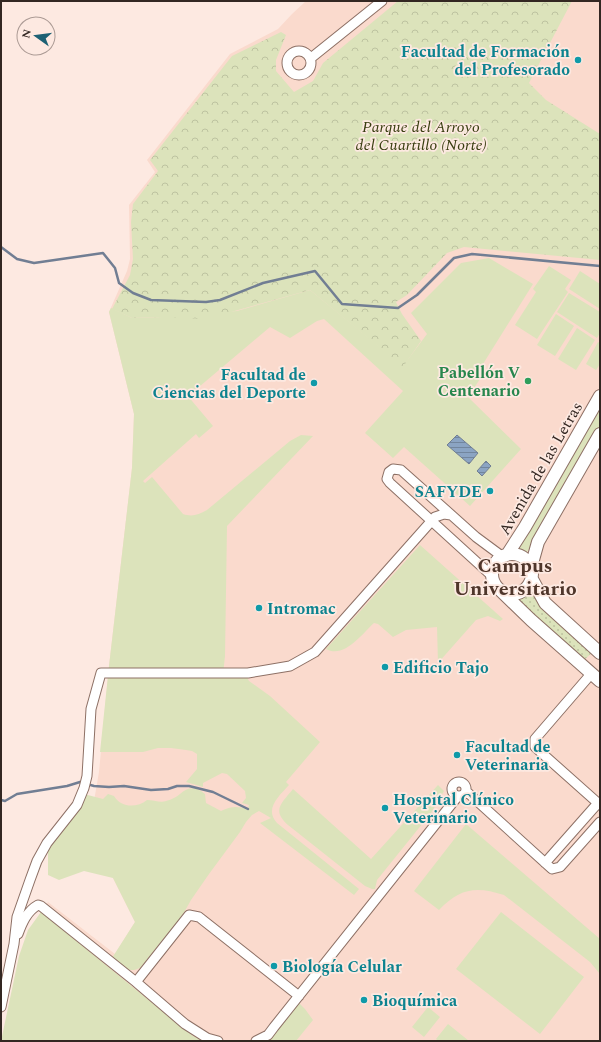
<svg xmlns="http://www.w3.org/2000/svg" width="601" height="1042" font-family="Spectral,serif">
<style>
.built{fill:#fadacd}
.grass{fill:#dce3bb}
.forest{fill:url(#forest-crowns)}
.garden{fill:url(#garden-dots)}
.water{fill:url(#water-rules);stroke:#717e93}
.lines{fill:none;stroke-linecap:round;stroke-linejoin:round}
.stream{stroke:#717e93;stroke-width:2.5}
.minor-casing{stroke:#8d7065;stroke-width:11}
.secondary-casing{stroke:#8d7065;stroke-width:14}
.minor{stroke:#fff;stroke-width:9}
.secondary{stroke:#fff;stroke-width:12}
.culture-dot{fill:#0f9aa8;stroke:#fde9e1;stroke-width:1.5}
.leisure-dot{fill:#2e9e5b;stroke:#fde9e1;stroke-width:1.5}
.labels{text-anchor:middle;stroke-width:3.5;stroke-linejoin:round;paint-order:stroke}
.culture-label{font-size:16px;font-weight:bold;fill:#0d838f;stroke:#fde9e1;text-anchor:start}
.park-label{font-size:16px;font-style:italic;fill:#393e10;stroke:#fde9e1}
.leisure-label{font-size:16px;font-weight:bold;fill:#27864d;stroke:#fde9e1;text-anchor:end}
.street-label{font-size:16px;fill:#332722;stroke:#fde9e1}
.district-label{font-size:20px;font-weight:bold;fill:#4f362b;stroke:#fde9e1}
</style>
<defs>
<pattern id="forest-crowns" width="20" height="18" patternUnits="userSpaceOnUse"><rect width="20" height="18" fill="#dce3bb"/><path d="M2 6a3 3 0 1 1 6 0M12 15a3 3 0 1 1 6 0" fill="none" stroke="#bdc3a0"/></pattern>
<pattern id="garden-dots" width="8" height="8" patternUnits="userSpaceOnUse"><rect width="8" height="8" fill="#dce3bb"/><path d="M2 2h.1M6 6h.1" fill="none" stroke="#bdc3a0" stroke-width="1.8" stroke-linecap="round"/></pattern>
<pattern id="water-rules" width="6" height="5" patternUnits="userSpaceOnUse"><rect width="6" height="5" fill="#8ba4c3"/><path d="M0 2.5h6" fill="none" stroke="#72869e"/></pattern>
</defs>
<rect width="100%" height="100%" fill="#fde9e1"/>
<!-- built -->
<path class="built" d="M306,1h294v1040h-425l-136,-126 9,-13 67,52 20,-32 -22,-44 -19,-77 5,-29 10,-106 23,-198 2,-54 -25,-102 18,-41 3,-12 -1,-54 26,-33 -8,-12 83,-106 48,-25 14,-15z"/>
<!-- grass -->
<path class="grass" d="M489,258l44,26 -55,88 4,4 -14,21 53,52 -51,57 -66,-59 -11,11 -28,-25 38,-42 -79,-72 -7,2 -27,17 -20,-11 -77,65 -6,3 26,31 -14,12 -3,-4 -53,47 2,2 7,-6 31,37c9,3 15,1 24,-4l83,-69 11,-6 12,1 -86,90 -2,130 -2,18 23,1 3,6 21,15 50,46 -34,40 3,3c-10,11 -25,24 -12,38l82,66 -5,6 -94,-72 11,-5 -12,-7 -7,4 -6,7 -6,10 -31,42 -18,26 -9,16 -41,51c-13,8 -19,-1 -29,-9l23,-36 -22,-44 -29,-7 -25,9 -11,-5v-24l3,-8 33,-49 19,5 5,-5 6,2c7,12 23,12 33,4 6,0 14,3 19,1 4,-1 11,-4 14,-7 8,-7 15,-8 25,0l1,9 15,8c10,-5 16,-5 27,-2l1,-4 -7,-2 4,-5 -1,-7 -18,-17 -5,-1 -19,10v4l-17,-5 11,-13v-15l-5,-3 -6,-1 -15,-2h-13l-15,4h-43l9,-86 23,-198 2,-54 -25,-102 2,-4 21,10 30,-1 75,-6 73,-21 93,76 24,-32 -16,-21 50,-50z
M549,266l22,14 -6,9 3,3 -31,47 -22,-14 21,-33 -3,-3z
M580,271l20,13v25l-31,-20z
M569,293l31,19v21l-3,5 -40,-26z
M556,314l18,12 -19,30 -18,-11z
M577,328l18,12 -19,30 -18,-11z
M598,342l2,1v21l-4,6 -10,-6z
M600,405v20l-74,129 -10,-5z
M420,545l83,74 -3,2 -12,-5 -12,4 -38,43 -1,-36 -31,3 -13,7 -15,-13 -4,-1c-12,11 -30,36 -48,26z
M438,785l6,6 -13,22 -54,67 -2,9h-3l-7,-3 -77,-61c-17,-15 -6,-22 5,-36l78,70z
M466,824l134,115v35l-10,-12 -86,-67c-28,-9 -44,-7 -65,15l-25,-19z
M41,912l137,112 15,12 10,5h-202l18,-85 9,-26z
M501,912l83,65 -44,57 -84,-65z
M299,1003l6,6 8,11 -17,21h-28z
M428,1007l12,10 -16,20 -12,-10z
M448,1024l21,17h-31l-2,-2z"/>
<!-- forest -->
<path class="forest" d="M398,1h174l-43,82 17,17 54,34v126l-136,-13 -17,6 -40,42 -11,7 6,12 19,27 -18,26 -93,-77 -104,29 -44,-2 -30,1 -20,-9 18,-34 3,-16 -2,-37 2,-18 25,-33 -8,-11 82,-104 49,-24 5,3 -10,25v11l18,21 19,-11 10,-18z"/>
<!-- garden -->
<path class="garden" d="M532,590l61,62 -9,8 -68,-61 12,-4z"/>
<!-- water -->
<path class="water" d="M457,435l21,18 -9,11 -22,-19z
M486,461l5,5 -9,10 -5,-5z"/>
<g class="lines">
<!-- stream -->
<path class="stream" d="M1,247l16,12 17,4 69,-10 12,15 4,15 14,10 18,7 55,2 14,-2 43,-17 52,-12 27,33 56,4 19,-13 37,-37 18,-4 128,12
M1,800l4,1 12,-7 50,-8 13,-4 14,4 15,1 15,-1 27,4 17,-1 9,-3h12l24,6 35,17"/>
<!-- minor casing -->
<g class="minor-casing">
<path id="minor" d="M287 63a12 12 0 1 1 24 0a12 12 0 1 1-24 0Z
M311,58l71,-57
M492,576l-102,-93 -3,-4 2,-7 4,-3 8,1 75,67 27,20
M591,674l-56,65v8l65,58
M452 789a7 7 0 1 1 14 0a7 7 0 1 1-14 0Z
M466,791l86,78 8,-2 40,-45
M545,863l53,-60
M18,934c4,-11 9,-23 20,-29l3,1 95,76 49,42 22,14 11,3
M136,982l53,-67 10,2 100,79
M1,1007l13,-63 3,-27 13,-37 7,-19 10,-18 30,-38 7,-17 3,-12 4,-67 10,-36h147l42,-7 25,-14 120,-135 9,-3 7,1
M256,1041l12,-6 6,-8 184,-231"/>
</g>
<!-- secondary casing -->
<g class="secondary-casing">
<path id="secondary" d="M492 574a20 20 0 1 1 40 0a20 20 0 1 1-40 0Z
M507,555l18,-28 75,-131
M531,567l7,-25 62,-108
M532,579l13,24 55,50
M501,591l30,29 69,61"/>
</g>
<!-- minor -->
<use href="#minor" class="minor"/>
<!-- secondary -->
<use href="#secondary" class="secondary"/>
</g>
<!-- markers -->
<g class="culture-dot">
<circle cx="578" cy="60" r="4"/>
<circle cx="314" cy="383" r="4"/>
<circle cx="490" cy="491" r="4"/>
<circle cx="259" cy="608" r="4"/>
<circle cx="385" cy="667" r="4"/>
<circle cx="457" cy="755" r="4"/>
<circle cx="385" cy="808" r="4"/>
<circle cx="274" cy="966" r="4"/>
<circle cx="364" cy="1000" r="4"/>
</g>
<circle class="leisure-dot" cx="528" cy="381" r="4"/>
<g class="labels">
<!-- culture labels -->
<g class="culture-label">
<text x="570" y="57" text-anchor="end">Facultad de Formación<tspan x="570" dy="18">del Profesorado</tspan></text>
<text x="306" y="380" text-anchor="end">Facultad de<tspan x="306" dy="18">Ciencias del Deporte</tspan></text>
<text x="482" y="497" text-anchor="end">SAFYDE</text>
<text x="267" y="614">Intromac</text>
<text x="393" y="673">Edificio Tajo</text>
<text x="465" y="752">Facultad de<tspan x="465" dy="18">Veterinaria</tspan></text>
<text x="393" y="805">Hospital Clínico<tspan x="393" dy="18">Veterinario</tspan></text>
<text x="282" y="972">Biología Celular</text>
<text x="372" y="1006">Bioquímica</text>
</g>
<!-- park labels -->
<g class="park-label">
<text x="421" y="132">Parque del Arroyo<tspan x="421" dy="18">del Cuartillo (Norte)</tspan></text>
</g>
<!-- leisure labels -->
<g class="leisure-label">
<text x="520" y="378">Pabellón V<tspan x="520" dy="18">Centenario</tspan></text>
</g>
<!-- street labels -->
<g class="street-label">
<text transform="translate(540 468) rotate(-60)" y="6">Avenida de las Letras</text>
</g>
<!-- district labels -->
<g class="district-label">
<text x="515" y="572">Campus<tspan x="515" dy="23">Universitario</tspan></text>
</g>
</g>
<!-- border -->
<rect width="601" height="1042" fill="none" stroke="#332722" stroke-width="4"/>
<!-- north arrow -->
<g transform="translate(36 36) rotate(284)"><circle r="19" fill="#fde9e1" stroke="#ac9b95"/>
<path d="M0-3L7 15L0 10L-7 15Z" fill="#1d6174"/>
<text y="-6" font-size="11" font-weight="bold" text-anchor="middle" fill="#332722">N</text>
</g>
</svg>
